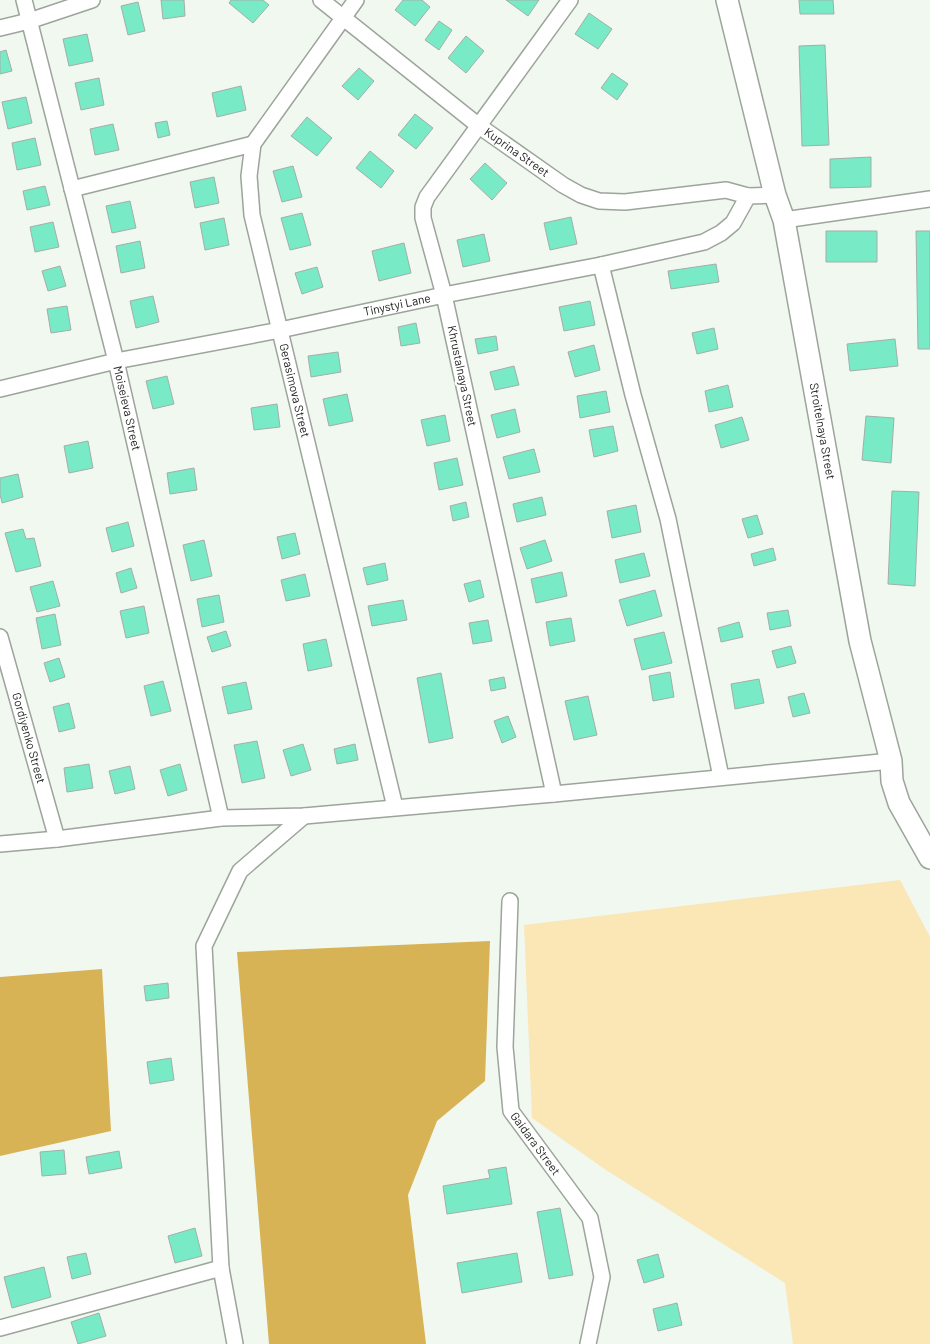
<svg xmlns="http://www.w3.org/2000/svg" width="930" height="1344" font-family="Barlow,sans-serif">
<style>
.green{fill:#fbe6b5}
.forest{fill:#d7b356}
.building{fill:#78ebc6;stroke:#a3aeaa}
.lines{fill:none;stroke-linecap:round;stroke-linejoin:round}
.street-casing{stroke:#9da49c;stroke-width:18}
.secondary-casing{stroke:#9da49c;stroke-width:24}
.street{stroke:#fff;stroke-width:15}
.secondary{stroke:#fff;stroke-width:21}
.labels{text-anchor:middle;stroke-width:4.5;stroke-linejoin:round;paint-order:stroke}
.street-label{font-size:12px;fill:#202320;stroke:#fff}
</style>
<rect width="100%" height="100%" fill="#f0f8f0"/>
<!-- green -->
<path class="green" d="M900,880l30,57v407h-137l-8,-61 -179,-113 -74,-52 -8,-193z"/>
<!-- forest -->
<path class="forest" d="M490,941l-5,140 -48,40 -29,74 18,149h-157l-32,-392z
M102,969l9,162 -111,25v-179z"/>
<!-- building -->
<path class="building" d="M161,0h23l1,16 -22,3z
M231,0h32l6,5 -16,18 -24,-20z
M403,0h19l8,7 -15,19 -20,-16z
M506,0h33l-11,16z
M799,0h34l1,14h-34z
M138,2l7,29 -17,4 -7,-29z
M589,13l23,16 -14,20 -23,-15z
M439,21l13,9 -13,20 -14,-10z
M87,34l6,27 -24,5 -6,-27z
M466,36l18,15 -18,22 -18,-15z
M825,45l4,100 -27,1 -3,-100z
M6,50l6,21 -12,3v-22z
M359,68l15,13 -16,19 -16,-14z
M612,73l16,11 -11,16 -16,-12z
M99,78l5,27 -23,5 -6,-27z
M241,86l5,24 -29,7 -5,-24z
M26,97l6,26 -24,6 -6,-27z
M415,114l18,14 -17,21 -18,-14z
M307,117l25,21 -15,18 -26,-20z
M167,121l3,14 -12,3 -3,-15z
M113,124l6,26 -24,5 -5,-26z
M35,138l6,27 -24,5 -5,-27z
M370,151l24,20 -13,17 -25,-20z
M871,157v30l-41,1v-29z
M485,163l22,20 -15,17 -22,-21z
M293,166l9,31 -20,5 -9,-31z
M214,177l5,26 -24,5 -5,-26z
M45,186l5,19 -23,5 -4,-19z
M130,201l6,27 -24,5 -6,-27z
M302,213l9,32 -21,5 -9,-32z
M571,217l6,27 -27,6 -6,-27z
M224,218l5,27 -24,5 -5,-27z
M53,222l6,25 -24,5 -5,-25z
M826,231h51v31h-51z
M916,231h14v118h-12z
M484,234l6,27 -27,6 -6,-27z
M140,241l5,27 -24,5 -5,-27z
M404,243l7,30 -32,8 -7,-30z
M716,264l3,18 -48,7 -3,-18z
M60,266l6,20 -18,5 -6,-20z
M317,267l6,20 -21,7 -7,-21z
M153,296l6,26 -23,6 -6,-27z
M590,301l5,24 -31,6 -5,-24z
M67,306l4,24 -20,3 -4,-24z
M416,323l4,20 -19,3 -3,-19z
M714,328l4,21 -21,5 -5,-21z
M496,336l2,14 -20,4 -3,-15z
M895,339l3,27 -48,5 -3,-27z
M594,345l6,25 -25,7 -7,-25z
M338,352l3,20 -30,5 -3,-21z
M514,366l5,19 -24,5 -5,-18z
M167,376l7,28 -21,5 -7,-28z
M728,385l5,22 -24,5 -4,-21z
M606,391l4,21 -30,6 -3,-22z
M347,394l6,27 -24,5 -6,-27z
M277,404l3,23 -26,3 -3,-22z
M515,409l5,23 -23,6 -6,-23z
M445,415l5,26 -23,5 -6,-26z
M866,416l28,2 -3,45 -29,-3z
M742,417l7,23 -28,8 -6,-23z
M613,426l5,25 -24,6 -5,-27z
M88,441l5,27 -24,5 -5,-27z
M534,449l6,23 -31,7 -6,-22z
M457,458l6,27 -24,5 -5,-27z
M194,468l3,22 -27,4 -3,-21z
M18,474l5,23 -21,6 -2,-9v-16z
M892,491l27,1 -4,94 -27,-2z
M542,497l4,18 -29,7 -4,-18z
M466,502l3,15 -16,4 -3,-15z
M636,505l5,27 -29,6 -5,-27z
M757,515l6,19 -15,4 -6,-19z
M128,522l6,24 -22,6 -6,-24z
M23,529l3,10 8,-1 7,28 -25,6 -11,-39z
M295,533l5,21 -18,5 -5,-22z
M204,540l8,36 -21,5 -8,-36z
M545,540l7,21 -25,8 -7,-21z
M773,548l3,12 -22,6 -3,-12z
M644,553l6,23 -30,7 -5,-23z
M385,563l3,17 -21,5 -4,-17z
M131,568l6,20 -16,5 -5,-20z
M562,572l5,24 -31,7 -5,-24z
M305,574l5,22 -24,5 -5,-21z
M480,580l4,17 -15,5 -5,-18z
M53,581l7,25 -23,6 -7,-25z
M655,590l7,26 -35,10 -8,-26z
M219,595l5,27 -22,5 -5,-28z
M403,600l4,20 -35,6 -4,-20z
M144,606l5,27 -23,5 -6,-27z
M788,610l3,16 -21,4 -3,-17z
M55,614l6,31 -19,4 -6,-31z
M571,618l4,23 -25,5 -4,-24z
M488,620l4,21 -19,3 -4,-21z
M739,622l4,15 -22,5 -3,-14z
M226,631l5,15 -19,6 -5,-15z
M664,632l8,31 -30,7 -8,-31z
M326,639l6,27 -24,5 -5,-27z
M791,646l5,17 -19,5 -5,-17z
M59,658l6,19 -15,5 -6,-19z
M670,672l4,25 -21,4 -4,-25z
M441,673l12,65 -24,5 -12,-65z
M504,677l2,11 -15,3 -2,-11z
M759,679l5,24 -29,6 -4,-25z
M163,681l8,30 -20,5 -7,-30z
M246,682l6,27 -24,5 -6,-27z
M804,693l6,20 -17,4 -5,-20z
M588,696l9,39 -23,5 -9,-39z
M69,703l6,25 -16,4 -6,-25z
M508,716l8,21 -14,6 -8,-22z
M257,741l8,37 -23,5 -8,-38z
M303,744l8,26 -20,6 -8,-26z
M355,744l3,16 -21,4 -3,-15z
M89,764l4,24 -26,4 -3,-24z
M180,764l7,26 -19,6 -8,-26z
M130,766l5,23 -20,5 -6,-23z
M168,983l1,15 -23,3 -2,-15z
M171,1058l3,22 -24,4 -3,-22z
M64,1150l2,24 -24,2 -2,-24z
M119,1151l3,17 -33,6 -3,-17z
M506,1167l6,37 -65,10 -4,-28 47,-8 -2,-8z
M560,1208l13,67 -24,4 -12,-67z
M195,1228l7,28 -27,7 -7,-27z
M86,1253l5,21 -19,5 -5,-22z
M517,1253l5,29 -60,11 -5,-30z
M658,1254l6,23 -20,6 -7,-23z
M44,1267l7,30 -39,11 -8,-31z
M677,1303l5,22 -24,6 -5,-22z
M99,1313l7,23 -28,8 -7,-22z"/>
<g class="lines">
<!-- street casing -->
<g class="street-casing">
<g id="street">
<path id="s1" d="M24,0l92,361 105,457"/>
<path id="s2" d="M321,0l158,126 84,59 18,10 18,6 26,1 101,-12 22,6"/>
<path id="s3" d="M356,0l-103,144 -4,32 3,39 143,592"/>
<path d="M0,28l29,-7 63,-21"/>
<path d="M72,189l181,-45"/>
<path d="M784,220l146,-21"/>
<path d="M601,265l32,130 35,124 53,258"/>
<path id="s4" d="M0,389l116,-28 164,-31 164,-35 157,-30 103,-23 17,-9 12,-10 15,-27 27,-1"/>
<path id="s5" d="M0,637l57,202"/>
<path d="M554,794l-110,-499 -21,-77v-11l4,-10 143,-197"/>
<path d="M0,844l57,-5 164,-21 83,-2 250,-22 337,-33"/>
<path id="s6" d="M510,901l-5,146 6,64 79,107 12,59 -14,67"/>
<path d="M0,1328l221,-60"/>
<path d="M235,1344l-14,-76 -17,-322 36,-75 64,-55"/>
</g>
</g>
<!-- secondary casing -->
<g class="secondary-casing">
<g id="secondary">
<path id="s7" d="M727,0l48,195 9,25 76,421 31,120 1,20 7,22 31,55"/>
</g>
</g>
<!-- street -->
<use href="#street" class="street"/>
<!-- secondary -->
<use href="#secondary" class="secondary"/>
</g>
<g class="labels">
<!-- street labels -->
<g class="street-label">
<text dy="4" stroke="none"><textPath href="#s2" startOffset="248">Kuprina Street</textPath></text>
<text dy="4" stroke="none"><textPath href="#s4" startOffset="406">Tinystyi Lane</textPath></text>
<text transform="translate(462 376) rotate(78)" y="4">Khrustalnaya Street</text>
<text dy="4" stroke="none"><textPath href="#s3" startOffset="429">Gerasimova Street</textPath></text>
<text dy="4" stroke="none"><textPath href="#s1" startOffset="421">Moiseieva Street</textPath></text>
<text dy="4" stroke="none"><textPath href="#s7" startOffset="442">Stroitelnaya Street</textPath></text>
<text dy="4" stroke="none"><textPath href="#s5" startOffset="105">Gordiyenko Street</textPath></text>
<text dy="4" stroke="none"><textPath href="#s6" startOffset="251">Gaidara Street</textPath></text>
</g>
</g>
</svg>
